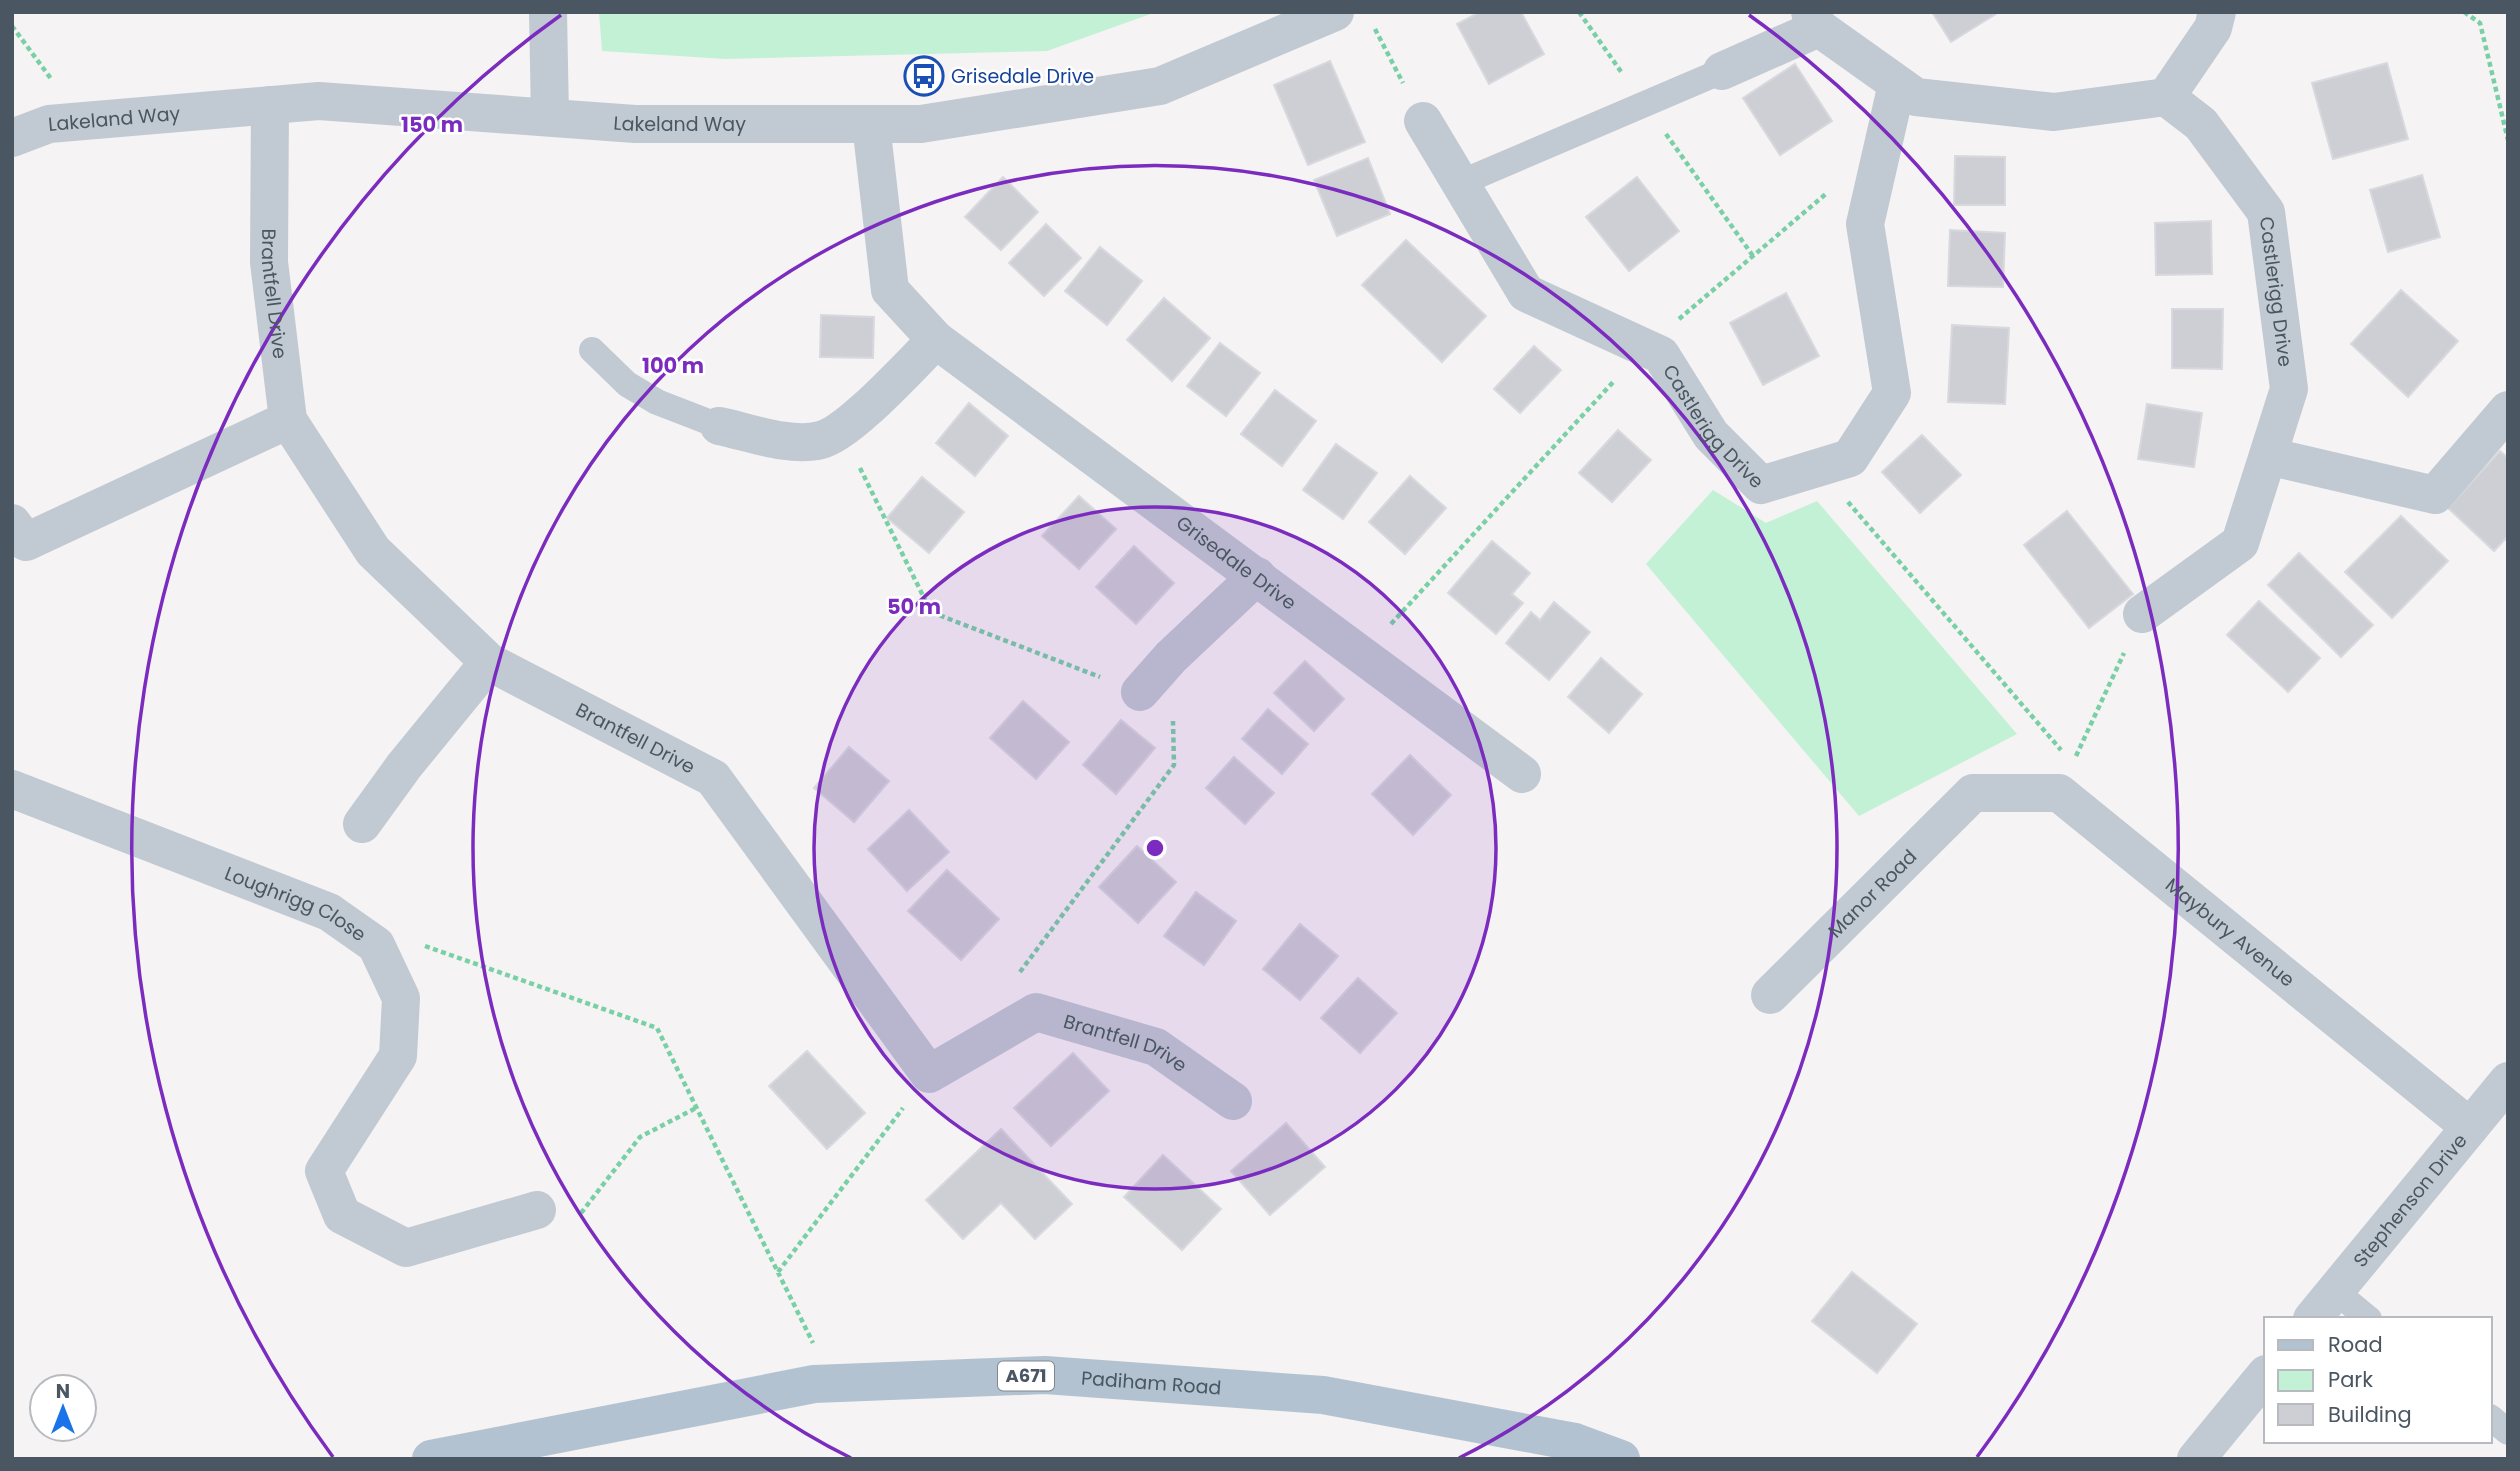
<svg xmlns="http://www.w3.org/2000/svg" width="2520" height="1471" font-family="Poppins,sans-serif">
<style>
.green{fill:#c3f1d5}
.building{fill:#cdcfd5;stroke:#d7d9de;stroke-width:2}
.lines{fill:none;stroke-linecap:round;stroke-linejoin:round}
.path{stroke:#7ad0a6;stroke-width:4.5;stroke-dasharray:5 3.5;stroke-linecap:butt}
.service{stroke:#c1cad2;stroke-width:26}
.minor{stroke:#c1cad2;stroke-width:38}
.primary{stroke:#b3c2d1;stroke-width:38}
.ring{fill:none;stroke:#7b2cbf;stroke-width:3.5}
.labels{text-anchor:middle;stroke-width:5;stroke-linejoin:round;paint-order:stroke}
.shield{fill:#fff;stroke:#808990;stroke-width:2}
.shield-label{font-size:18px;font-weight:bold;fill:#4a5661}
.transit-label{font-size:19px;fill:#164399;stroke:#fff;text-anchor:start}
.street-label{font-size:19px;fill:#4a5661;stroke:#fff}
.centre{fill:#7b2cbf;stroke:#fff;stroke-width:3.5}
.ring-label{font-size:21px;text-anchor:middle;font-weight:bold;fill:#7b2cbf;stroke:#fff;stroke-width:5;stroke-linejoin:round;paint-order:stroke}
</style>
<rect width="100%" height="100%" fill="#f5f3f3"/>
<!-- green -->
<path class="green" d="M599,12h557l-109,39 -322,8 -123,-8z
M1713,490l53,33 51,-22 200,233 -158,82 -213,-252z"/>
<!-- building -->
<path class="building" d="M1480,12h41l23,42 -55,30 -32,-60z
M1932,12h67l-48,30z
M1330,61l35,81 -57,23 -34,-80z
M2387,63l21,76 -75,20 -21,-76z
M1795,64l37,57 -52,34 -37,-57z
M1955,156l50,1v48h-51z
M1368,158l22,56 -53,22 -23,-56z
M2422,175l18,62 -52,15 -18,-62z
M1003,177l35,35 -37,38 -36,-33z
M1637,177l42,54 -50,40 -43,-54z
M2211,221l1,53 -56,1 -1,-52z
M1046,224l35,34 -37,38 -35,-33z
M1950,230l55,3 -2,54 -55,-1z
M1406,240l80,76 -44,46 -80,-77z
M1100,247l42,34 -35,44 -42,-34z
M2401,290l57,51 -50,56 -57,-53z
M1786,293l33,63 -56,29 -33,-62z
M1164,298l46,40 -38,43 -45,-41z
M2172,309h51l-1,60 -50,-1z
M821,315l53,2 -1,41 -53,-1z
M1952,325l57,3 -4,76 -57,-2z
M1220,343l40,30 -34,43 -39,-30z
M1534,346l27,24 -41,43 -26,-24z
M1275,390l41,31 -34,45 -41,-32z
M969,403l39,33 -33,40 -39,-33z
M2147,404l55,9 -8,54 -56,-8z
M1618,430l33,30 -39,42 -33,-29z
M1922,435l39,40 -41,38 -38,-41z
M1336,444l41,29 -34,46 -40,-29z
M2500,451l8,7v78l-14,15 -46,-43z
M1410,476l36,32 -41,46 -36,-32z
M922,477l42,35 -35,41 -42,-35z
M1079,496l37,33 -37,40 -37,-33z
M2067,511l66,83 -44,34 -65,-83z
M2401,516l47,45 -56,57 -47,-46z
M1492,541l38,32 -18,21 11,9 -27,31 -48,-41z
M1134,546l40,37 -38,41 -40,-37z
M2299,553l74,72 -32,32 -73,-72z
M2259,601l61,57 -32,34 -61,-57z
M1554,602l36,30 -41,48 -43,-37 25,-31 9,8z
M1601,658l41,36 -33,39 -41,-36z
M1305,661l39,38 -30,32 -40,-38z
M1023,701l46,41 -33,37 -46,-41z
M1268,709l40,35 -26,30 -40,-35z
M1121,720l34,28 -39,46 -33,-29z
M849,747l40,34 -35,41 -40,-34z
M1410,755l41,40 -38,40 -41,-41z
M1234,757l40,36 -29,31 -39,-36z
M909,810l40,42 -42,39 -39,-42z
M1137,846l39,36 -38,41 -39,-36z
M947,870l52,49 -38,41 -53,-49z
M1196,892l40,29 -32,44 -40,-29z
M1300,924l38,32 -38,44 -37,-31z
M1358,978l39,35 -37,40 -39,-35z
M807,1051l58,62 -38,36 -58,-63z
M1073,1053l36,38 -58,55 -37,-38z
M1286,1123l39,44 -55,48 -39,-44z
M1001,1129l71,75 -37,35 -34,-36 -38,36 -37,-39z
M1163,1155l58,54 -39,41 -58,-53z
M1852,1272l65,52 -40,49 -65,-52z"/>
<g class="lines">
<!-- path -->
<path class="path" d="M1579,12l43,61
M2464,12l16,11 28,117
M12,26l40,54
M1375,29l28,54
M1666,134l87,122
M1679,319l148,-126
M860,468l71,144 169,65
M1848,502l213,248
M1391,624l224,-244
M2076,756l48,-103
M425,946l232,82 156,315
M1020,972l154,-207 -1,-44
M581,1213l59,-76 56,-29
M778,1272l125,-164"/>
<!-- service -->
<path class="service" d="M1460,183l262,-112
M592,350l35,34 30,18 62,24
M2335,1291l34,28
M2490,1417l18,15"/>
<!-- minor -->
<g class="minor">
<path d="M548,12l2,105"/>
<path id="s1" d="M1810,12l9,16 97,69 138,15 112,-15 35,27 65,88 23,177 -49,154 -98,71"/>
<path d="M1722,71l97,-43"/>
<path d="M2166,97l47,-69 4,-16"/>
<path id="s2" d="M270,105l-1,157 19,158 85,131 116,111 224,116 216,296 107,-62 120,35 77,54"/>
<path id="s3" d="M1423,121l103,172 135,62 50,80 50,50 89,-27 42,-65 -27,-169 32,-140"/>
<path id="s4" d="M871,124l19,166 46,50 586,434"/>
<path id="s5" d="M12,138l37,-14 270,-23 316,23h286l239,-38 175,-74"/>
<path d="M719,426c30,6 71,22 102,14 29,-7 91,-77 115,-100"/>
<path d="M2268,456l167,39 73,-85"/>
<path d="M12,523l14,19 262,-122"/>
<path d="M1140,692l31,-35 86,-81"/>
<path id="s6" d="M12,789l317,123 47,33 25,53 -3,58 -74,115 18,44 64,33 131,-38"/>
<path d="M362,824l42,-58 85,-104"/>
<path id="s7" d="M1770,995l203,-202h86l411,334"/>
<path id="s8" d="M2312,1319l196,-238"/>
<path d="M2196,1459l70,-85"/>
</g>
<!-- primary -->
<path class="primary" id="s9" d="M431,1459l383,-75 231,-9 278,20 252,47 46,17"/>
</g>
<!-- distance rings -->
<circle cx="1155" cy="848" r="341" fill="#7b2cbf" fill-opacity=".12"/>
<g class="ring">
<circle cx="1155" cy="848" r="341"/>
<path d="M851 1458A682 682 0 1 1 1459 1458"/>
<path d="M333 1457A1023 1023 0 0 1 561 15M1749 15A1023 1023 0 0 1 1977 1457"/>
</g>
<!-- icons -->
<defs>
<g id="bus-ring" transform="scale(2.0125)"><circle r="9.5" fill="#fff" stroke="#1a4fb4" stroke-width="1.5"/><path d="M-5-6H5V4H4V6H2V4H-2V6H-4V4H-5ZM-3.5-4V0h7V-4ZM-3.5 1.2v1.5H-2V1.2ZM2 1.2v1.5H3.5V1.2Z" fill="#1a4fb4"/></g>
</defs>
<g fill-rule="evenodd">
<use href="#bus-ring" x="924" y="76"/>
</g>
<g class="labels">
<!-- shield labels -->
<rect class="shield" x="998" y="1361.5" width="56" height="29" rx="5"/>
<g class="shield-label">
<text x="1026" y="1382">A671</text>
</g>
<!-- transit labels -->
<g class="transit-label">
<text x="951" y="83">Grisedale Drive</text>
</g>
<!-- street labels -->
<g class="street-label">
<text dy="7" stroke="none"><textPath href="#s5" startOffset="105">Lakeland Way</textPath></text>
<text dy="7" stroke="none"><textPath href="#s5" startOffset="672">Lakeland Way</textPath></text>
<text dy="7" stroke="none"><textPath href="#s1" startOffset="623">Castlerigg Drive</textPath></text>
<text dy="7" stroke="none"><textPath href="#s2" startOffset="189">Brantfell Drive</textPath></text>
<text dy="7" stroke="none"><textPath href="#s3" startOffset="438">Castlerigg Drive</textPath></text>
<text dy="7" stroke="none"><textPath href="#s4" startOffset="609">Grisedale Drive</textPath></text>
<text dy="7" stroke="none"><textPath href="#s2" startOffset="798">Brantfell Drive</textPath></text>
<text dy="7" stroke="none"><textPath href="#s7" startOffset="144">Manor Road</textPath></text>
<text dy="7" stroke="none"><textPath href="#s6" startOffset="306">Loughrigg Close</textPath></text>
<text dy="7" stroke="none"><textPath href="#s7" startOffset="593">Maybury Avenue</textPath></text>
<text dy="7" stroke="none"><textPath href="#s2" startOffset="1470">Brantfell Drive</textPath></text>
<text dy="7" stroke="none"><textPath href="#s8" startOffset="154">Stephenson Drive</textPath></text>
<text dy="7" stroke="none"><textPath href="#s9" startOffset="728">Padiham Road</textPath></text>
</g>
</g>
<circle cx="1155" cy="848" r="10" class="centre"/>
<g class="ring-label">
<text x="432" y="132">150 m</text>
<text x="673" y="373">100 m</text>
<text x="914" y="614">50 m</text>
</g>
<!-- border -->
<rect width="2520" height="1471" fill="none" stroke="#4a5661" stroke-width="28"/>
<!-- legend -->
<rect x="2264" y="1317" width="228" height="126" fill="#ffffff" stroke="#b7bbc0" stroke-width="2"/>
<rect x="2278" y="1340" width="35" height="10" fill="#b3c2d1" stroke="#b7bbc0" stroke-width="2"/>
<text x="2328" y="1352" font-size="21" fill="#4a5661">Road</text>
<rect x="2278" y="1370" width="35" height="21" fill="#c3f1d5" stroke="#b7bbc0" stroke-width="2"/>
<text x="2328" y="1387" font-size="21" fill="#4a5661">Park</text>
<rect x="2278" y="1404" width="35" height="21" fill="#cdcfd5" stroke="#b7bbc0" stroke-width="2"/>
<text x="2328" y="1422" font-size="21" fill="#4a5661">Building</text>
<!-- north arrow -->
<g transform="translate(63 1408)"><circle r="33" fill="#ffffff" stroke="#b7bbc0" stroke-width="2"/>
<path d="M0-5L12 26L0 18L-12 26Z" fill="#1a73e8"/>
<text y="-10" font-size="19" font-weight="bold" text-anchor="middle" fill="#4a5661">N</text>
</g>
</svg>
